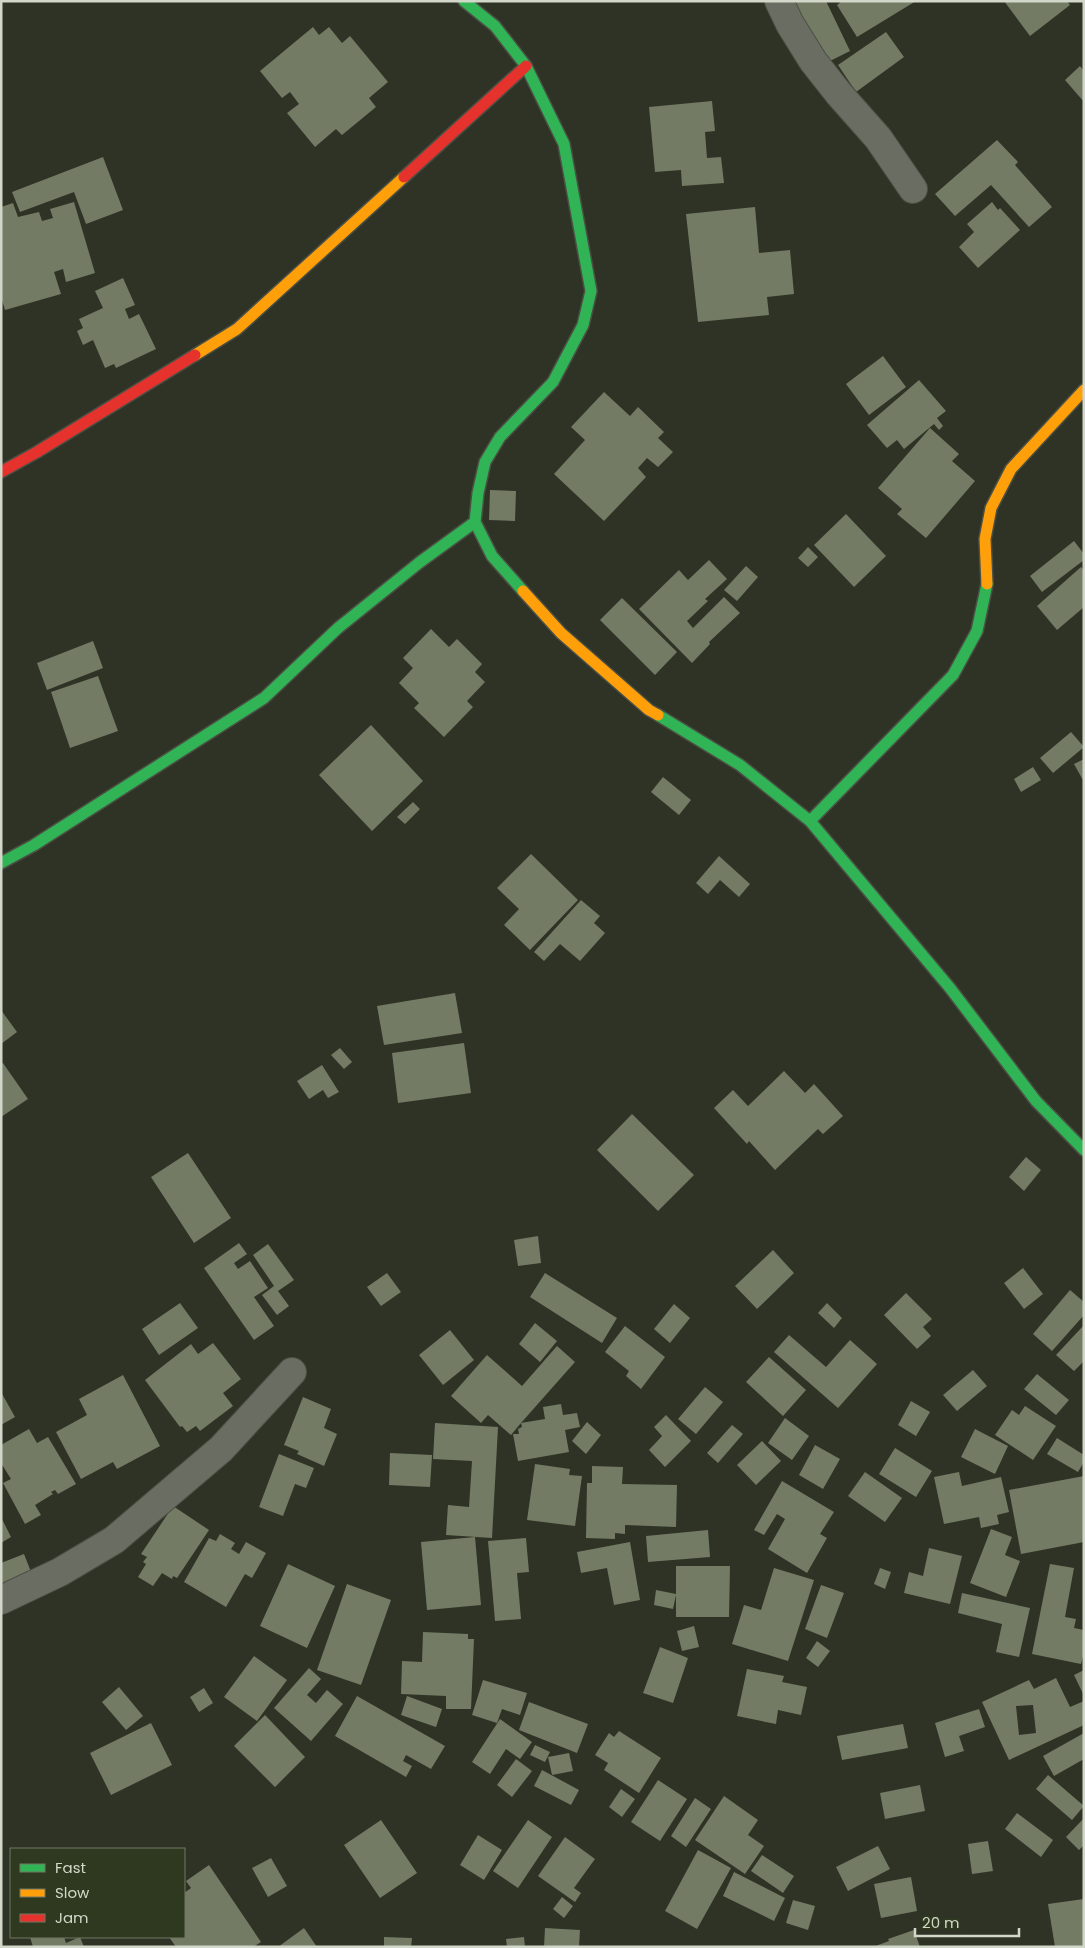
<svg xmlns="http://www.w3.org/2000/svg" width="1085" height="1948" font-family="Poppins,sans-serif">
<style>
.building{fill:#737b64;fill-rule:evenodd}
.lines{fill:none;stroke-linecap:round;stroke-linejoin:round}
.street-casing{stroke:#4b4f44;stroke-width:30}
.fast-casing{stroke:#4b4f44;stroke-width:14}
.slow-casing{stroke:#4b4f44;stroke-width:14}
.jam-casing{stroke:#4b4f44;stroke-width:14}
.street{stroke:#6a6e62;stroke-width:28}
.fast{stroke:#30b455;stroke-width:11}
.slow{stroke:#ff9f0a;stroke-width:11}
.jam{stroke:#e5322d;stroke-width:11}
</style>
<rect width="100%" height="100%" fill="#2e3326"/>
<!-- building -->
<path class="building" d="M791,1h35l24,50 -28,14z
M842,1h74l-59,36 -20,-32z
M1004,1h63l3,4 -40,31z
M313,27l6,8 10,-8 13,16 8,-7 38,46 -19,16 7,9 -34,28 -6,-6 -21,18 -28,-34 12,-9 -9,-12 -8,6 -22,-27z
M886,32l18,25 -48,35 -18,-27z
M1080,66l4,5v31l-19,-22z
M712,101l3,30 -10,1 2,26 14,-1 3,26 -42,3 -1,-16 -26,2 -6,-65z
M997,140l21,22 -3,3 37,42 -23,20 -38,-42 -36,31 -20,-22z
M103,157l20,53 -37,14 -12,-32 -54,20 -8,-20z
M74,202l21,71 -29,9 -3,-13 -9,3 7,22 -56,16 -4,-13v-90l12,-4 5,14 21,-5 3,9 11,-3 -3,-9z
M992,202l6,8 2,-2 20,22 -42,38 -19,-21 15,-15 -7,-8z
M755,207l4,46 31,-3 4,44 -27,3 2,18 -71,7 -12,-108z
M123,278l12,27 -10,4 4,10 10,-5 17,35 -40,19 -2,-4 -9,4 -12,-28 -10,5 -6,-14 6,-3 -4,-9 24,-11 -8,-17z
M883,356l23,31 -37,28 -23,-31z
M919,380l27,31 -9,7 6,8 -4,4 -5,-6 -30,25 -7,-9 -10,8 -20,-23z
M604,392l26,24 8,-9 26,25 -6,6 15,14 -15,15 -11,-9 -9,10 8,9 -42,44 -50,-47 31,-34 -14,-13z
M930,428l29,26 -7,7 23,20 -49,57 -29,-24 5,-5 -24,-21z
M490,490l26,1 -1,30 -26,-1z
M846,514l40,42 -32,31 -40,-42z
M1074,541l10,13v6l-42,32 -12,-16z
M808,547l10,10 -10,10 -10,-9z
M709,560l18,19 -22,20 3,2 -21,20 6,7 31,-31 16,16 -31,29 1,2 -18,19 -53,-54 40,-39 9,10z
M746,566l12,11 -21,24 -13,-11z
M1081,567l3,3v37l-27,23 -20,-24z
M622,598l55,54 -22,23 -55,-55z
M431,629l18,18 8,-8 25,25 -7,8 10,10 -18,19 6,6 -29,30 -30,-29 5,-5 -20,-20 14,-15 -10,-10z
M93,641l10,27 -56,22 -10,-27z
M98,676l20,55 -48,17 -19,-56z
M371,725l52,56 -51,50 -53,-56z
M1071,732l13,15 -31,26 -13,-15z
M1084,759v23l-10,-18z
M1033,767l8,13 -20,12 -7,-13z
M663,777l28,23 -12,15 -28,-23z
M413,802l7,7 -15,15 -8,-7z
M531,854l47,46 -48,50 -26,-25 15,-16 -22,-21z
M719,856l31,28 -11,13 -19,-17 -12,14 -12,-11z
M581,900l19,16 -6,7 11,10 -25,28 -20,-17 -16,17 -10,-9z
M455,993l7,40 -78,12 -7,-39z
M1,1010l16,22 -16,12z
M464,1043l7,50 -73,10 -6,-50z
M340,1048l12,14 -8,7 -13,-14z
M3,1063l25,36 -27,18v-53z
M322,1065l17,27 -11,6 -5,-8 -14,9 -12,-18z
M784,1071l21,22 9,-9 29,32 -20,18 -5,-5 -43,41 -26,-29 -2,3 -33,-36 19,-18 15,16z
M632,1114l62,61 -36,36 -61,-61z
M188,1153l43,65 -37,25 -43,-66z
M1026,1157l15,13 -17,21 -15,-14z
M538,1236l3,27 -23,3 -4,-26z
M239,1243l8,11 -13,9 4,6 12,-8 18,27 -14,9 20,29 -20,14 -50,-72z
M268,1244l26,36 -16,11 11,15 -12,9 -15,-20 12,-9 -21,-31z
M773,1250l21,23 -37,36 -22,-23z
M1023,1268l20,26 -19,15 -20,-26z
M387,1273l14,19 -20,14 -14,-19z
M545,1273l72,45 -15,25 -72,-46z
M1070,1290l14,12v13l-32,36 -19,-17z
M906,1293l26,26 -9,8 8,9 -14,13 -33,-34z
M180,1303l18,25 -39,27 -17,-26z
M827,1303l15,15 -8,10 -16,-15z
M674,1304l16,14 -20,25 -16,-14z
M535,1323l22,18 -17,21 -21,-18z
M1084,1325v36l-10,10 -18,-16z
M625,1326l40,31 -24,32 -15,-13 3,-5 -24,-19z
M450,1330l24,30 -31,25 -24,-30z
M789,1335l37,32 24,-27 27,24 -39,44 -64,-56z
M213,1343l28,36 -18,14 10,13 -33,25 -4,-5 -9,6 -5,-6 -2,1 -35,-47 46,-36 7,10z
M557,1346l18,16 -54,61 24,-4 -2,-12 18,-3 2,11 14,-2 3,14 -15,3 4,22 -51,9 -5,-27h6l-1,-5 4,-2 -1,-4 -10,12 -23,-20 -7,8 -30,-27 36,-41 35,31z
M769,1357l37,33 -23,26 -37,-34z
M973,1370l14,16 -30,25 -14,-16z
M1037,1374l32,26 -13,15 -32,-26z
M123,1375l37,71 -43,23 -4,-7 -32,17 -25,-47 31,-17 -8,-16z
M705,1387l18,15 -27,32 -18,-15z
M1,1392l14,25 -14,8z
M303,1397l28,12 -7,19 13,6 -13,32 -27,-12 2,-3 -15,-6z
M911,1401l19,11 -14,24 -18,-11z
M1025,1406l31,20 -23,34 -38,-25 17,-25 7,5z
M666,1415l25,26 -26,26 -16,-17 13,-14 -8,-9z
M785,1418l24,18 -17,24 -24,-17z
M587,1422l14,13 -15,19 -14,-13z
M435,1423l63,4 -6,111 -46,-3 2,-30 21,2 3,-46 -39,-2z
M732,1425l11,9 -25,29 -11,-10z
M29,1429l8,14 11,-6 28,47 -18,10 -3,-4 -4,2 2,2 -18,11 6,10 -16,9 -22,-41 8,-4 -10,-16v-18z
M975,1429l33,17 -13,28 -34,-17z
M1057,1438l27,17v7l-6,10 -31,-18z
M762,1441l19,20 -25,24 -19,-20z
M815,1445l25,14 -17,30 -24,-14z
M895,1448l37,23 -16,26 -37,-23z
M390,1453l42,2 -2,32 -41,-2z
M279,1454l35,14 -8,20 -11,-4 -12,32 -24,-9z
M535,1464l35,5 -1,6 13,1 -7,50 -48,-6z
M592,1466l31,1 -1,17 55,1 -1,42 -51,-2v9l-10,-1v6l-29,-1 1,-55h5z
M865,1472l37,26 -17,24 -37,-26z
M959,1472l3,14 39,-9 8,35 -12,3 2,9 -18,4 -2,-11 -35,7 -10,-47z
M1084,1476v66l-63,12 -12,-64z
M782,1481l52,31 -14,22 7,4 -20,35 -39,-24 17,-30 -8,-5 -13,21 -10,-5z
M173,1506l36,24 -32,48 -4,-2 -1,3 -10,-6 -9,13 -15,-9 8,-13 -3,-2 4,-5 -6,-3z
M1,1517l10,20 -10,6z
M991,1529l21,8 -7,18 15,6 -14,36 -36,-14z
M708,1530l2,27 -62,5 -2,-26z
M220,1534l15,9 -4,6 8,5 7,-12 20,11 -14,25 -7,-4 -19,33 -42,-25 25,-44 7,3z
M475,1537l6,68 -54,5 -6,-68z
M526,1538l3,34 -12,1 4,46 -26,2 -7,-80z
M630,1542l10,58 -26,5 -7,-37 -26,5 -4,-21z
M929,1548l33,8 -12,48 -46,-11 5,-21 14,4z
M24,1554l9,23 -32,13v-27z
M288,1564l47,22 -28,62 -47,-22z
M1050,1564l24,4 -9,49 11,2 -2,9 10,2v22l-3,12 -49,-10z
M676,1566h54l-1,51h-53v-22l-3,14 -19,-4 2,-15 20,4z
M774,1568l40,12 -26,81 -56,-17 12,-39 17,5z
M880,1568l11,4 -6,17 -11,-5z
M347,1584l44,16 -30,85 -44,-15z
M821,1585l23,8 -17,45 -22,-9z
M962,1593l68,15 -11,49 -23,-5 6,-28 -44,-11z
M694,1626l5,21 -17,4 -5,-20z
M423,1632l45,2v5h6l-3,70h-25v-13l-45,-2 1,-33 20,1z
M817,1641l13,10 -12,16 -12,-9z
M660,1647l28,11 -15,45 -30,-10z
M254,1656l33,24 -30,41 -33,-24z
M309,1668l12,11 -14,16 9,8 11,-13 16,14 -32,37 -37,-33z
M747,1669l37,7 -2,6 25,5 -6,28 -23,-5 -2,14 -39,-8z
M1084,1670v26l-10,-21z
M1056,1678l14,29 14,-6v24l-75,35 -27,-58 47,-22 5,9zM1033,1705l3,28 -17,2 -3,-29z
M483,1680l44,13 -7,22 -18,-6 -5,14 -25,-8z
M119,1687l24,29 -17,14 -24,-28z
M204,1688l9,15 -14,9 -9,-15z
M357,1696l88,50 -14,23 -25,-14 -3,6 9,5 -6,11 -71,-41z
M407,1696l35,13 -6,18 -35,-12z
M529,1702l59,22 -11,29 -58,-23z
M979,1709l6,18 -26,9 5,15 -19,6 -10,-34z
M265,1715l40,42 -30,30 -41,-41z
M500,1719l32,23 -12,17 -14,-10 -16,25 -18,-12z
M151,1723l21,42 -61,30 -21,-42z
M903,1724l5,24 -66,12 -5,-24z
M619,1731l42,27 -22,35 -35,-23 4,-7 -13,-8 14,-22 5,4z
M1084,1733v26l-30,17 -11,-20z
M535,1745l15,7 -5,10 -15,-7z
M569,1753l4,18 -21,4 -4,-18z
M516,1759l16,12 -20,26 -15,-12z
M542,1770l37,20 -8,15 -37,-19z
M1048,1775l36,31 -12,14 -36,-31z
M658,1780l29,19 -27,42 -29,-19z
M920,1785l5,26 -40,8 -5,-26z
M621,1789l14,10 -13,18 -13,-10z
M724,1796l34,24 -10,15 16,11 -19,28 -50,-34z
M695,1798l16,11 -25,38 -15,-11z
M1017,1813l36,27 -12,17 -36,-28z
M1084,1818v27l-5,5 -13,-13z
M381,1820l36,53 -37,25 -36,-53z
M528,1820l24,17 -34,51 -25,-17z
M478,1835l24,15 -18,30 -24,-15z
M565,1837l30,22 -21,29 7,5 -6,9 -37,-26z
M988,1841l5,30 -21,3 -4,-30z
M878,1846l12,23 -42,22 -12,-24z
M698,1850l33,18 -34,61 -32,-18z
M762,1855l32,21 -11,17 -32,-22z
M271,1858l16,28 -19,11 -16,-29z
M209,1865l52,77 -8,5h-77l-7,-10h15v-44l7,-5 -5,-7z
M734,1872l51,26 -11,23 -51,-25z
M911,1877l6,34 -36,7 -7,-34z
M562,1897l11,9 -9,12 -11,-9z
M1084,1899v48h-29l-7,-43z
M793,1900l22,6 -7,24 -22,-7z
M304,1928l13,19h-39z
M545,1928l35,2 -1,17h-35z
M914,1930l6,17h-47l16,-6 -1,-2z
M30,1937h34l2,6 14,-6 4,10h-51z
M384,1937l28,1 -1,9h-27z
M524,1937l1,10h-18l-1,-8z"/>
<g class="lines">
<!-- street casing -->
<g class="street-casing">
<path id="street" d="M779,1l11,23 23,37 26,33 39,44 35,51
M1,1600l59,-28 54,-32 107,-91 71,-77"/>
</g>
<!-- fast casing -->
<g class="fast-casing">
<path id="fast" d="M464,1l31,25 31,40 38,78 27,147 -8,34 -30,57 -53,55 -15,25 -7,31 -3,29 17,34 31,35
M658,715l82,50 70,56 140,167 86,113 48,49
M810,821l143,-146 24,-44 10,-47
M1,863l33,-18 230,-147 74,-70 82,-66 55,-40"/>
</g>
<!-- slow casing -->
<g class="slow-casing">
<path id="slow" d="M195,355l42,-26 167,-152
M987,584l-2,-45 6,-31 20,-39 73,-79
M523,591l38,42 88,77 9,5"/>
</g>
<!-- jam casing -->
<g class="jam-casing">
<path id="jam" d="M404,177l122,-111
M1,472l36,-20 158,-97"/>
</g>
<!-- street -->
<use href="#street" class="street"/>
<!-- fast -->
<use href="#fast" class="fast"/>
<!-- slow -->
<use href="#slow" class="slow"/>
<!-- jam -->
<use href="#jam" class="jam"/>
</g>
<!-- border -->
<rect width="1085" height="1948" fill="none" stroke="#d2d8c9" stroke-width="5"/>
<!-- legend -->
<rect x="10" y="1848" width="175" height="90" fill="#2f3920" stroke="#707964"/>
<rect x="20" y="1864" width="25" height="8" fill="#30b455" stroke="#707964"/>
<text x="55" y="1873" font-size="15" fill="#d2d8c9">Fast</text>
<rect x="20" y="1889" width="25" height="8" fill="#ff9f0a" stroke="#707964"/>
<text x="55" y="1898" font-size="15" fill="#d2d8c9">Slow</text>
<rect x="20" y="1914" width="25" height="8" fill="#e5322d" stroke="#707964"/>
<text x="55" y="1923" font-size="15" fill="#d2d8c9">Jam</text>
<!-- scale -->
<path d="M915 1928v8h104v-8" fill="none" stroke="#d2d8c9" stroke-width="2.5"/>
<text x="922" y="1928" font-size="15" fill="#d2d8c9" stroke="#2f3920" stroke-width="4" paint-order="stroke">20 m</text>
</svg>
